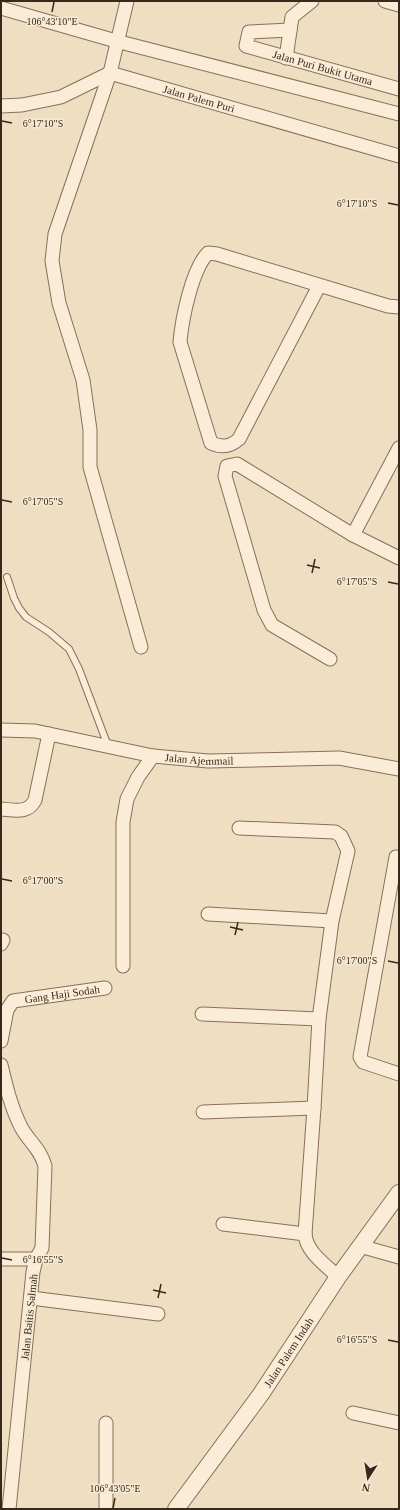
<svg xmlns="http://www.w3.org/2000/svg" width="400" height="1510" font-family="Georgia,serif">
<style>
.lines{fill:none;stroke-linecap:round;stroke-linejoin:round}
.service-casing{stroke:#896f59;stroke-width:8}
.minor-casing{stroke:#896f59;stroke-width:15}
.tertiary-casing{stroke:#896f59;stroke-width:18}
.service{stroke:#faecd6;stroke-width:6}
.minor{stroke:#faecd6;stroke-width:13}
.tertiary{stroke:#faecd6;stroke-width:16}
.ticks{fill:none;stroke:#39291d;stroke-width:1.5}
.labels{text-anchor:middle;stroke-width:3;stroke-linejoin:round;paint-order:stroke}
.street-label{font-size:11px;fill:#39291d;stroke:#f6e9d2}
.ticks-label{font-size:10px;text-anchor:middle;fill:#39291d;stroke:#f6e9d2;stroke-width:3;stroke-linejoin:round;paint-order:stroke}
</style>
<rect width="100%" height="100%" fill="#efdec2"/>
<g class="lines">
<!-- service casing -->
<g class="service-casing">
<path id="service" d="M7,577l7,21 5,10 7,9 23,15 20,17 10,20 29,77"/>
</g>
<!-- minor casing -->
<g class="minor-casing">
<g id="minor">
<path d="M127,1l-17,72 -55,161 -3,27 7,42 24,77 7,50v37l51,180"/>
<path d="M385,1l14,4"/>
<path d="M1,8l115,33 283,73"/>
<path id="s1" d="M290,30l-41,2 -3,14 153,43"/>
<path d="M286,58l6,-41 20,-16"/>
<path id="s2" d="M1,106l21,-1 39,-8 49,-24 289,83"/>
<path d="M319,286l-80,153c-9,8 -17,9 -28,4l-31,-101c2,-23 12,-73 28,-89l9,1 171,52 11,1"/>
<path d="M353,535l46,-87"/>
<path d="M330,659l-58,-34 -8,-15 -39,-134 2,-10 10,-2 116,71 46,23"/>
<path id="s3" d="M1,730l34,1 118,25 55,5 131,-3 60,11"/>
<path d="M1,809c14,1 27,5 34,-9l14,-66"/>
<path d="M239,828l96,4 6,4 7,15 -16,70 -13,98 -5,89 -9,126c1,18 21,31 33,43"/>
<path d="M396,857l-36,200 3,5 36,12"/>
<path d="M208,914l124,7"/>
<path d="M1,944l2,-4"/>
<path d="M123,966v-144l4,-23 11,-22 15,-21"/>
<path d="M202,1014l117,5"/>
<path id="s4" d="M1,1041l6,-31 6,-9 92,-13"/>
<path d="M1,1065c5,21 10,42 20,62 8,15 19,21 24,39l-3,82 -6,11 -3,13 -24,237"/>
<path d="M203,1112l111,-4"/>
<path d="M223,1224l82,10"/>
<path d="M360,1246l39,11"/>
<path d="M1,1259h35"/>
<path d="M31,1298l127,16"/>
<path d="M353,1413l46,10"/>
<path d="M106,1509v-86"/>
</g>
</g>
<!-- tertiary casing -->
<g class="tertiary-casing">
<g id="tertiary">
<path id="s5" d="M176,1509l85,-115 77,-117 61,-84"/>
</g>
</g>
<!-- service -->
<use href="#service" class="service"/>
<!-- minor -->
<use href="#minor" class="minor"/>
<!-- tertiary -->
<use href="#tertiary" class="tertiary"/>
</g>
<!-- ticks -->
<path class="ticks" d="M52,12l2,-10M2,121l10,2M388,203l10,2M2,500l10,2M307,565l13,3M312,573l3,-14M388,582l10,2M2,879l10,2M230,927l13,3M235,935l3,-13M388,961l10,2M2,1258l10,2M153,1290l13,3M158,1298l3,-14M388,1340l10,2M113,1508l2,-10"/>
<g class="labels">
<!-- street labels -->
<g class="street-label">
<text dy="4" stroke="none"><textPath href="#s1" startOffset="135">Jalan Puri Bukit Utama</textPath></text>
<text dy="4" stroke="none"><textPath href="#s2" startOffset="208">Jalan Palem Puri</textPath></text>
<text dy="4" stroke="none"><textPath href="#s3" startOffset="201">Jalan Ajemmail</textPath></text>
<text dy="4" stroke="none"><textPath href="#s4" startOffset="92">Gang Haji Sodah</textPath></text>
<text transform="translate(29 1317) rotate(-84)" y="4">Jalan Baitis Salmah</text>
<text dy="4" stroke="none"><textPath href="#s5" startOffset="193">Jalan Palem Indah</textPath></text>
</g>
</g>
<g class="ticks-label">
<text x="52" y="25">106°43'10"E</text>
<text x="43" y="127">6°17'10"S</text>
<text x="357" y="207">6°17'10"S</text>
<text x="43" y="505">6°17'05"S</text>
<text x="357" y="585">6°17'05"S</text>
<text x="43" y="884">6°17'00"S</text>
<text x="357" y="964">6°17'00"S</text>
<text x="43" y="1263">6°16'55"S</text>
<text x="357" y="1343">6°16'55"S</text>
<text x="115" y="1492">106°43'05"E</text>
</g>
<!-- border -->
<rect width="400" height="1510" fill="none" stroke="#39291d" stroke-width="4"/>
<!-- north arrow -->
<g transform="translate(368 1478) rotate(192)" stroke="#f6e9d2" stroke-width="3" paint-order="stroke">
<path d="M0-3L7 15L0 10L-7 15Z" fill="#39291d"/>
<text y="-6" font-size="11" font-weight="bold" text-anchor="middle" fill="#39291d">N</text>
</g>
</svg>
